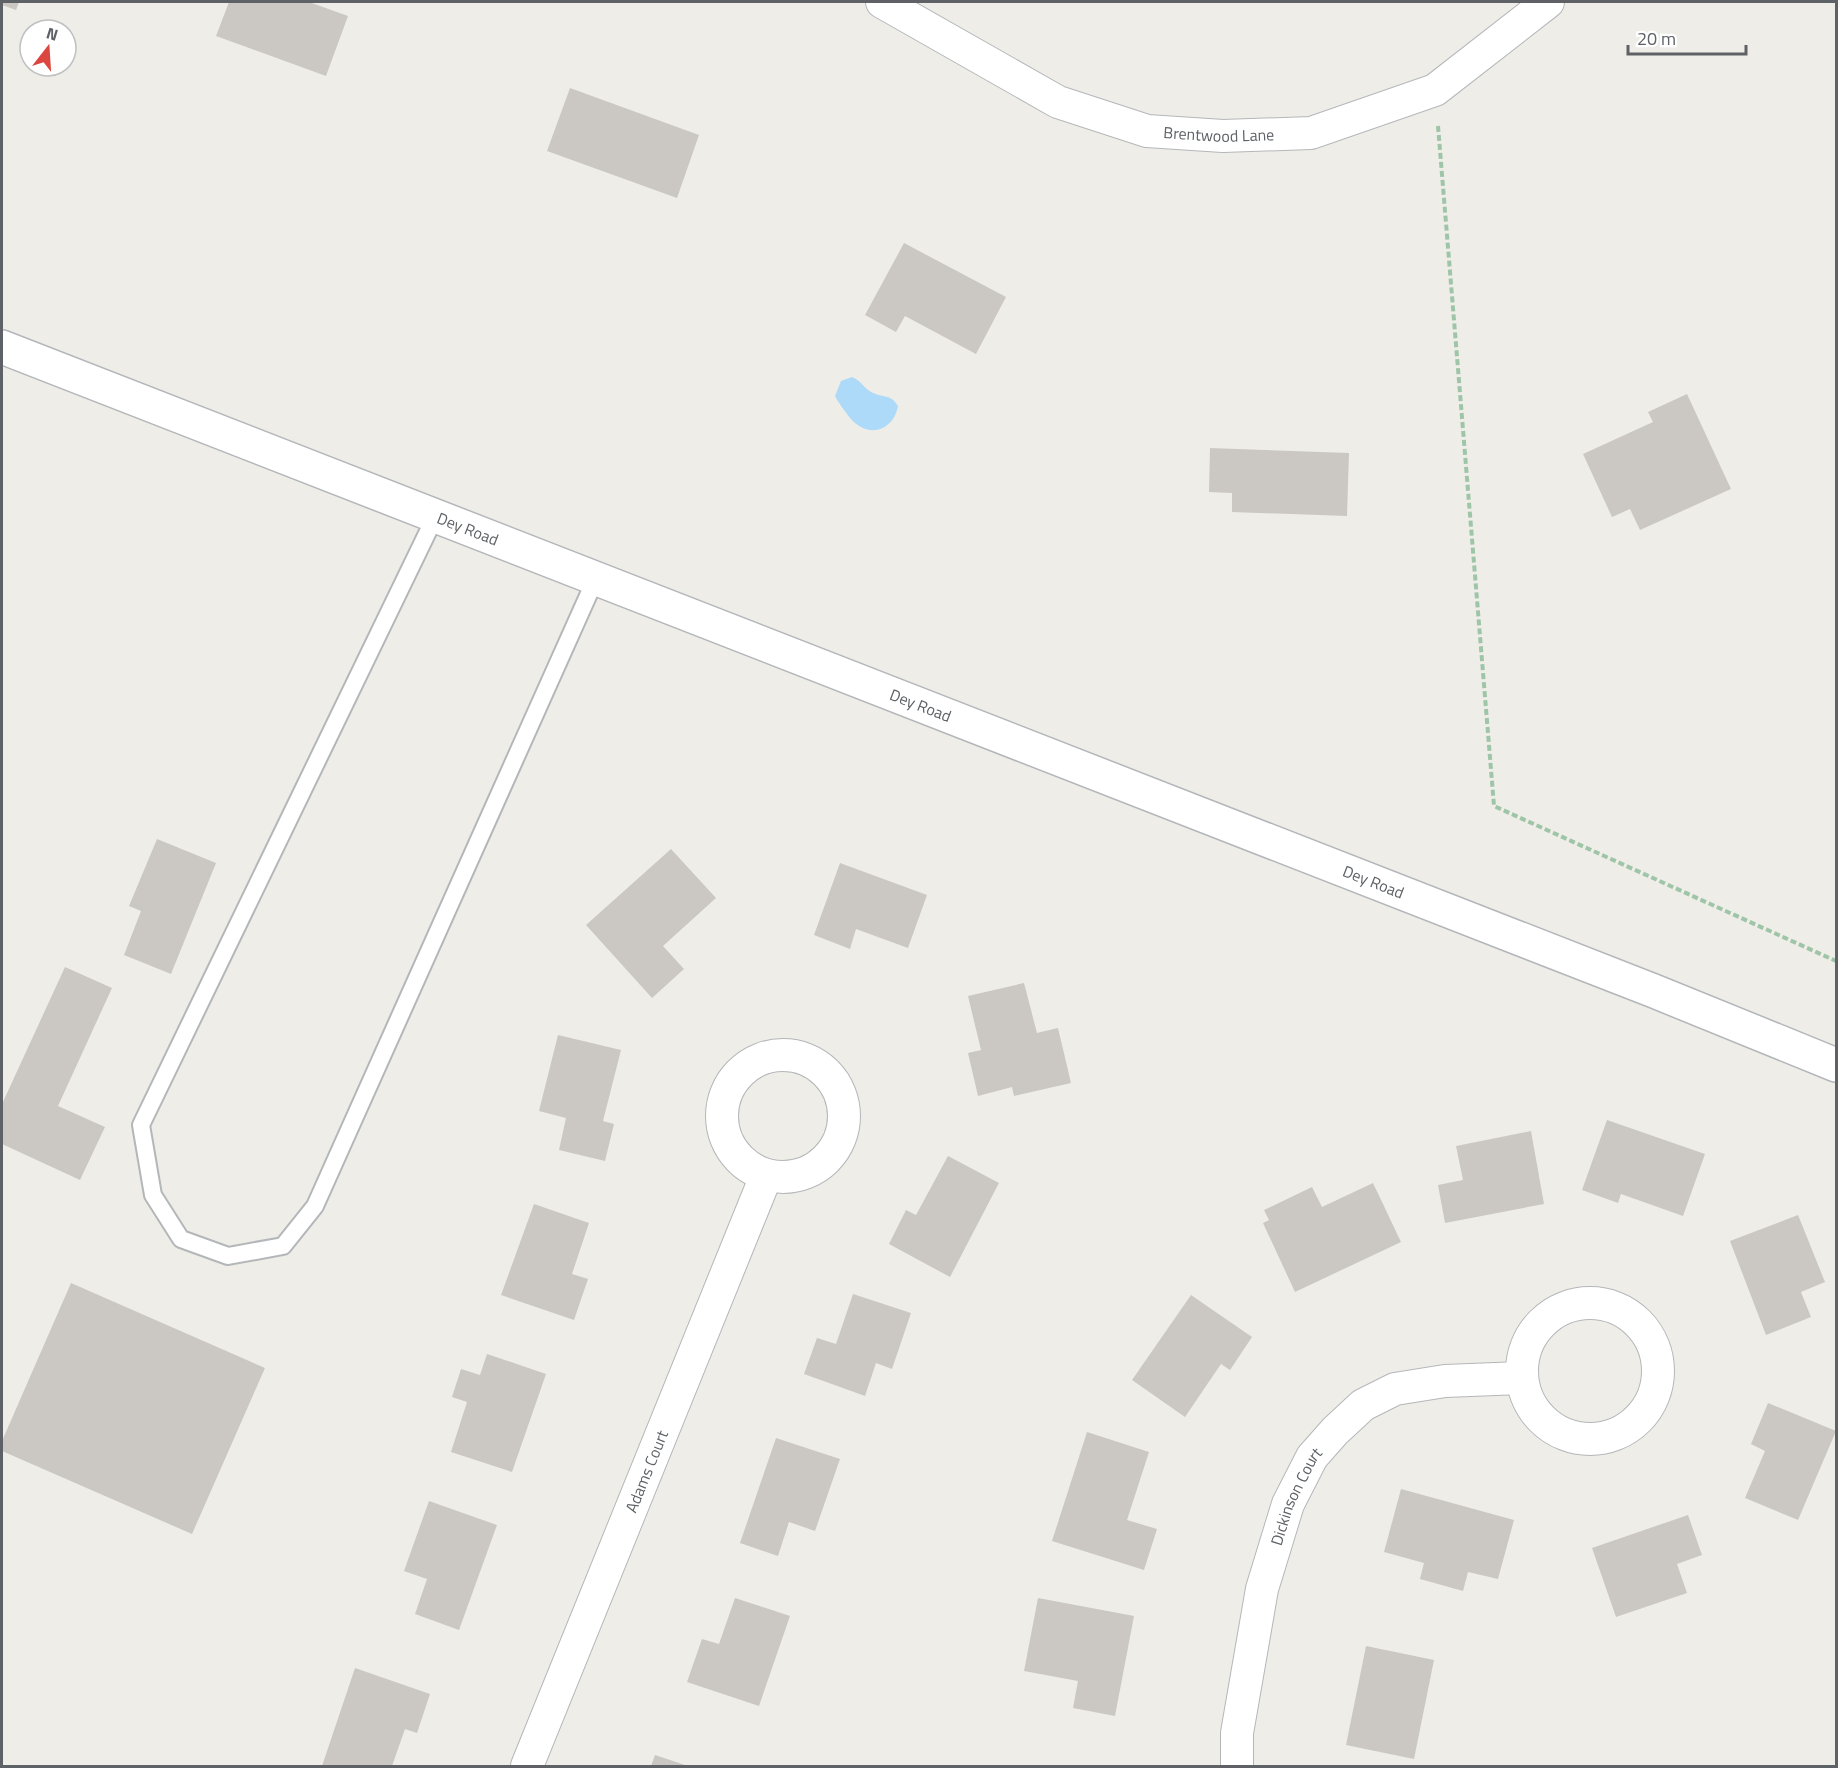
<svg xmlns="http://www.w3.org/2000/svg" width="1838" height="1768" font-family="'Titillium Web',sans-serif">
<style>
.water{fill:#addaf8}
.building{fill:#cbc8c4}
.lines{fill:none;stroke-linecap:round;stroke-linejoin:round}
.lane-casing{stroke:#b4b7ba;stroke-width:20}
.street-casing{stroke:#b4b7ba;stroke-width:34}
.secondary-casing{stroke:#b3b6ba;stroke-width:36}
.path{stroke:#9fc5a9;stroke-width:4;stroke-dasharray:6 3;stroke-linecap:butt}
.lane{stroke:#fff;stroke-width:16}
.street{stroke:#fff;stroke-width:32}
.secondary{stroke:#fff;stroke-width:33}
.labels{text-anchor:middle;stroke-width:6;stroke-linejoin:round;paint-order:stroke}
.street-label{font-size:16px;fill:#5e6266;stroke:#fff}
</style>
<rect width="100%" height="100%" fill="#efede7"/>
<!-- water -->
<path class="water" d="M852,377c9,3 12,12 21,16 11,5 18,1 25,13 -4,22 -25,32 -43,17 -5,-4 -17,-21 -20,-27l6,-15z"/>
<!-- building -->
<path class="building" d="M2,2h17l-3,8 -14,-5z
M229,2h80l39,14 -22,60 -110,-40z
M570,88l129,47 -22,63 -130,-47z
M904,243l102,54 -30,57 -71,-38 -9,16 -31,-17z
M1687,394l44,95 -91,41 -10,-21 -18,8 -29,-63 70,-32 -5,-10z
M1210,448l139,5 -2,63 -115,-4v-19l-23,-1z
M157,839l59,24 -45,111 -47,-19 17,-44 -12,-5z
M671,849l45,49 -53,48 21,23 -32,29 -66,-73z
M840,863l87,32 -19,53 -52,-19 -6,20 -36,-14z
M65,967l47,21 -54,118 47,21 -25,53 -78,-36v-40z
M1024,983l13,50 21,-5 13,55 -57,13 -2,-9 -34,9 -10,-43 13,-3 -13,-54z
M558,1035l63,15 -18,71 11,3 -9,37 -46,-11 7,-32 -27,-7z
M1607,1120l98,34 -22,62 -62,-22 -3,9 -36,-13z
M1531,1131l13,73 -99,19 -7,-38 25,-5 -7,-34z
M948,1156l51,27 -49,94 -61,-33 17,-34 10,5z
M1373,1183l28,59 -106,50 -32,-69 6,-3 -5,-10 48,-23 10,20z
M534,1204l55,19 -17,51 16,5 -14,41 -73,-25z
M1798,1215l27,67 -24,10 10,25 -45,18 -36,-94z
M71,1283l194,85 -73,166 -190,-83v-10z
M853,1294l58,19 -19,56 -16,-6 -11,33 -61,-22 13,-36 19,6z
M1191,1295l61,42 -22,33 -9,-6 -36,53 -53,-37z
M487,1354l59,20 -34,98 -61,-20 16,-50 -15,-5 9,-28 19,6z
M1768,1403l68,28 -38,89 -53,-22 20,-47 -14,-7z
M1087,1432l62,20 -22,68 30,9 -13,41 -92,-29z
M776,1438l64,21 -25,72 -26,-9 -11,34 -38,-13z
M1401,1489l113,31 -16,59 -30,-7 -5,19 -43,-12 4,-16 -40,-11z
M429,1501l68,24 -38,105 -44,-16 12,-35 -23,-8z
M1688,1515l14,40 -25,9 10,29 -71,24 -24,-69z
M735,1598l55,18 -31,90 -72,-24 15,-43 17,5z
M1038,1598l96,18 -19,100 -42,-8 5,-27 -54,-10z
M1366,1646l68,14 -20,99 -68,-14z
M355,1668l75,26 -13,39 -12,-4 -13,37h-70z
M655,1755l33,11h-37z"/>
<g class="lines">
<!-- lane casing -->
<g class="lane-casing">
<path id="lane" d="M436,515l-295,610 12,70 28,44 47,17 55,-10 32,-40 281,-628"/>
</g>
<!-- street casing -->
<g class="street-casing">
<g id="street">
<path id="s1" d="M882,2l176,100 89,29 76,5 88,-3 124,-43 113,-88"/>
<circle cx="783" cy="1116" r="61"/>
<circle cx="1590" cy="1371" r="68"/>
<path id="s2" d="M527,1766l239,-590"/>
<path id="s3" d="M1237,1766v-33l25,-144 26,-85 24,-47 23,-26 28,-26 32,-16 50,-8 76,-3"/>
</g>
</g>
<!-- secondary casing -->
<g class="secondary-casing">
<g id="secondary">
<path id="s4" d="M2,347l1652,644 182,74"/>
</g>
</g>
<!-- path -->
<path class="path" d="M1438,126l56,680 342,155"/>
<!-- lane -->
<use href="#lane" class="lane"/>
<!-- street -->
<use href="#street" class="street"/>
<!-- secondary -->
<use href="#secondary" class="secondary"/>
</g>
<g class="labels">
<!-- street labels -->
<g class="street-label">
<text dy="6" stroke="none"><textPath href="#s1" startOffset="368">Brentwood Lane</textPath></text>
<text dy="6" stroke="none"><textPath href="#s4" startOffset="500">Dey Road</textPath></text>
<text dy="6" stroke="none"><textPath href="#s4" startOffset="986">Dey Road</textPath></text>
<text dy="6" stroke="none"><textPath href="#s4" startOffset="1472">Dey Road</textPath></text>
<text dy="6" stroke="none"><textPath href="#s2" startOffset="318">Adams Court</textPath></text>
<text dy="6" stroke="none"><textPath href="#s3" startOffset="278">Dickinson Court</textPath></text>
</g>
</g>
<!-- border -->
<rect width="1838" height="1768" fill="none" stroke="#5e6266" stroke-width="6"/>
<!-- north arrow -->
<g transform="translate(48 48) rotate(17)"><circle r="28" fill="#ffffff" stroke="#bfc0c2" stroke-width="1.5"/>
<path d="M0-4.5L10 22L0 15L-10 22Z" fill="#db4740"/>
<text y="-9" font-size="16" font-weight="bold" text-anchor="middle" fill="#5e6266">N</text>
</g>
<!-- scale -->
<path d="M1628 45v9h118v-9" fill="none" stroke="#5e6266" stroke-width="3"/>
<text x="1637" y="45" font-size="18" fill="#5e6266" stroke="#ffffff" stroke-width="4.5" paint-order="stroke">20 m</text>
</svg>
